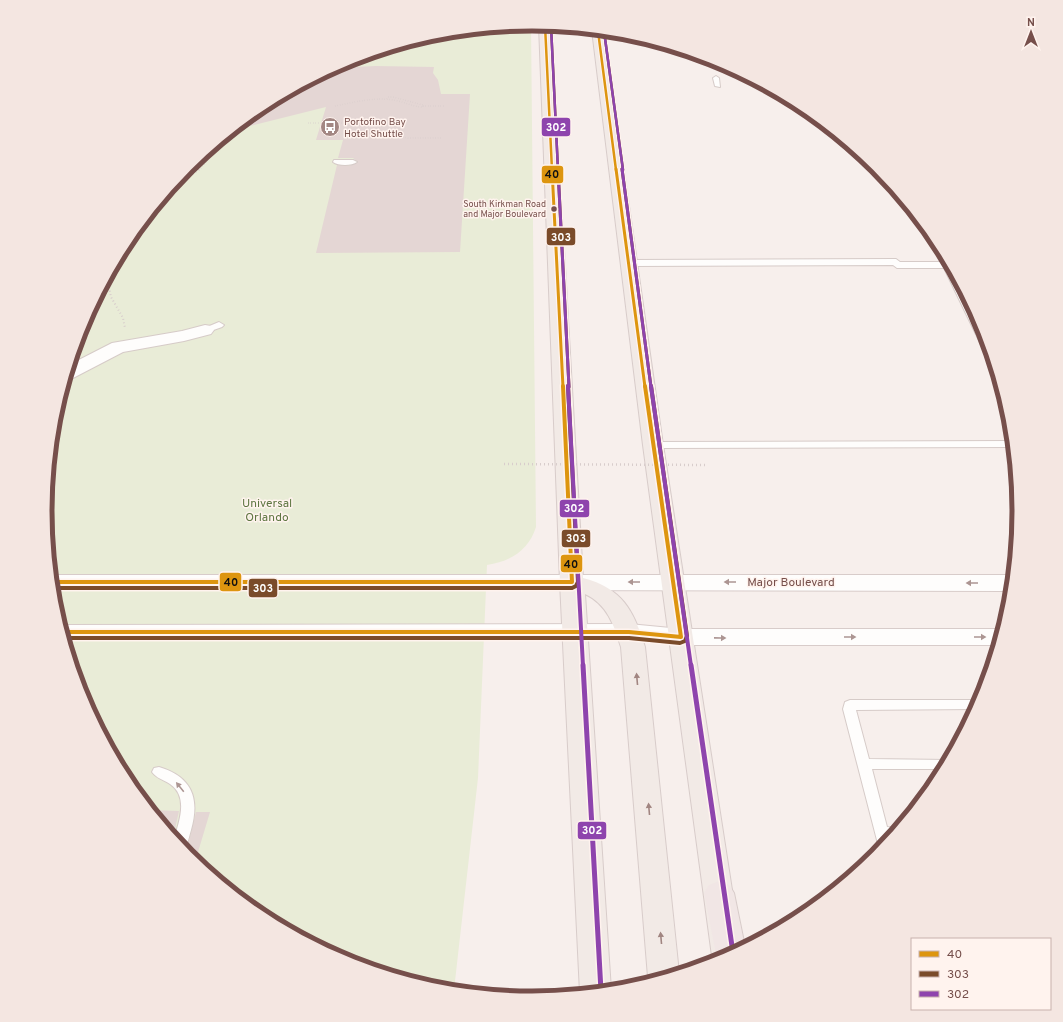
<svg xmlns="http://www.w3.org/2000/svg" width="1063" height="1022" font-family="Overpass,sans-serif">
<style>
.green{fill:#e9ecd7}
.building{fill:#e4d6d4}
.lines{fill:none;stroke-linecap:round;stroke-linejoin:round}
.lane-casing{stroke:#d6cbc8;stroke-width:2}
.street-casing{stroke:#d6cbc8;stroke-width:2}
.secondary-casing{stroke:#d8ccca;stroke-width:2}
.primary-casing{stroke:#d8ccca;stroke-width:2}
.highway-casing{stroke:#d8ccca;stroke-width:2}
.path-far1{stroke:#d8cdcc;stroke-width:1.5;stroke-dasharray:0.5 2;stroke-linecap:butt}
.path{stroke:#d8cdcc;stroke-width:2;stroke-dasharray:1 2.5;stroke-linecap:butt}
.lane{fill:#fefdfc;fill-rule:evenodd}
.street{fill:#fefdfc;fill-rule:evenodd}
.secondary{fill:#fefdfc;fill-rule:evenodd}
.primary{fill:#f2eae6;fill-rule:evenodd}
.highway{fill:#f1e6e5;fill-rule:evenodd}
.path-bridge{stroke:#d8cdcc;stroke-width:2.5;stroke-dasharray:1 3;stroke-linecap:butt}
.bus-1-far2-casing{stroke:#fff3ee;stroke-width:4.5}
.bus-1-far1-casing{stroke:#fff3ee;stroke-width:5.5}
.bus-1-casing{stroke:#fff3ee;stroke-width:7}
.bus-2-far2-casing{stroke:#fff3ee;stroke-width:4.5}
.bus-2-far1-casing{stroke:#fff3ee;stroke-width:5.5}
.bus-2-casing{stroke:#fff3ee;stroke-width:7}
.bus-3-far3-casing{stroke:#fff3ee;stroke-width:4.5}
.bus-3-far2-casing{stroke:#fff3ee;stroke-width:5.5}
.bus-3-far1-casing{stroke:#fff3ee;stroke-width:7}
.bus-3-casing{stroke:#fff3ee;stroke-width:8}
.bus-1-far2{stroke:#dd950f;stroke-width:2.5}
.bus-1-far1{stroke:#dd950f;stroke-width:3}
.bus-1{stroke:#dd950f;stroke-width:4}
.bus-2-far2{stroke:#7a4b2a;stroke-width:2.5}
.bus-2-far1{stroke:#7a4b2a;stroke-width:3}
.bus-2{stroke:#7a4b2a;stroke-width:4}
.bus-3-far3{stroke:#8e44ad;stroke-width:2.5}
.bus-3-far2{stroke:#8e44ad;stroke-width:3}
.bus-3-far1{stroke:#8e44ad;stroke-width:4}
.bus-3{stroke:#8e44ad;stroke-width:5}
.oneway{fill:#ac9592}
.oneway2{fill:#a18581}
.bus-dot{fill:#764f4b;stroke:#fff3ee;stroke-width:1.5}
.labels{text-anchor:middle;stroke-width:3;stroke-linejoin:round;paint-order:stroke}
.far-bus-label{font-size:9px;fill:#764f4b;stroke:#fff3ee;text-anchor:end}
.far-poi-label{font-size:10px;fill:#764f4b;stroke:#fff3ee;text-anchor:start}
.park-label{font-size:12px;fill:#5e7641;stroke:#fff3ee}
.street-label{font-size:12px;fill:#764f4b;stroke:#fff3ee}
.rim{fill:none;stroke:#764f4b;stroke-width:5}
.line-badge{stroke:#fff3ee;stroke-width:1.5}
.badge-label{font-size:11px;text-anchor:middle;font-weight:bold;fill:#fff}
.pale-badge-label{font-size:11px;text-anchor:middle;font-weight:bold;fill:#111}
</style>
<rect width="100%" height="100%" fill="#f7efec"/>
<!-- green -->
<path class="green" d="M531,24l5,503c-7,23 -26,35 -49,38l-9,213 -24,212 -18,-1 -91,-28 -84,-45 -74,-61 -61,-74 -45,-84 -27,-91 -9,-95 9,-95 28,-92 45,-84 60,-74 74,-60 84,-45 92,-28z"/>
<!-- building -->
<path class="building" d="M376,66l58,1 -1,6 5,7 3,14h29l-10,158 -144,1 21,-88 12,1 9,-4 -5,-4h-15l5,-18h-27l10,-33 -96,24 31,-25 71,-38z
M150,810l29,1 -6,27z
M196,812h14l-15,50 -12,-11 6,-10z"/>
<g class="lines">
<!-- lane casing -->
<g class="lane-casing">
<path id="lane" d="M716,76l3,2 1,9 -5,-1 -2,-8z
M334,160h19l4,2c-5,4 -19,4 -24,0z
M931,234l6,7 46,87 8,28 -6,-3 -41,-85h-47l-4,-3 -264,1 -4,-3 4,-3 267,-1 4,3h42l-13,-26z
M219,322l5,3 -2,2 -17,6 -5,-3z
M1012,441v6l-359,1 -5,-3 5,-3z
M850,700h130l-5,9 -119,1 13,49 79,1 -5,9h-71l15,58 12,1 -18,20 -3,-4 -35,-135 2,-7z
M159,767c33,10 41,31 32,63 -2,6 -3,16 -9,20l-8,-11c5,-17 15,-42 -4,-55 -6,-4 -14,-6 -18,-12l2,-4z"/>
</g>
<!-- street casing -->
<g class="street-casing">
<path id="street" d="M205,325l6,1 3,4 -3,4 -27,7 -61,11 -50,26 -8,1 4,-14 43,-22 70,-12z"/>
</g>
<!-- secondary casing -->
<g class="secondary-casing">
<path id="secondary" d="M51,575h960l1,1 -1,15 -959,-2z
M629,624l52,5h321l-5,16h-316l-52,-5h-565l-4,-15z"/>
</g>
<!-- primary casing -->
<g class="primary-casing">
<path id="primary" d="M539,25l12,1 32,552c39,10 51,33 62,69l34,326 -29,8 -2,-4 -27,-330c-7,-22 -14,-43 -36,-53l26,396 -31,3 -20,-411z
M592,30l12,1 59,414 78,503 -26,14 -3,-6 -69,-511z"/>
</g>
<!-- highway casing -->
<g class="highway-casing">
<path id="highway" d="M719,881l10,4 5,8 11,54 -26,13 -3,-6 -12,-61 5,-8z"/>
</g>
<!-- path-far1 -->
<path class="path-far1" d="M387,99l1,-2h5l30,8
M335,106c21,-4 42,-10 63,-5 9,2 16,6 25,6v-2
M423,106h21
M308,123h12
M331,123h15
M398,136l10,2h34
M199,170l10,-11 7,-16"/>
<!-- path -->
<path class="path" d="M169,189l31,-20
M107,277l4,20 12,21 2,10"/>
<!-- lane -->
<use href="#lane" class="lane"/>
<!-- street -->
<use href="#street" class="street"/>
<!-- secondary -->
<use href="#secondary" class="secondary"/>
<!-- primary -->
<use href="#primary" class="primary"/>
<!-- highway -->
<use href="#highway" class="highway"/>
<!-- path-bridge -->
<path class="path-bridge" d="M504,464l203,1"/>
<!-- bus-1-far2 casing -->
<g class="bus-1-far2-casing">
<path id="bus-1-far2" d="M545,25l7,145
M598,31l18,139"/>
</g>
<!-- bus-1-far1 casing -->
<g class="bus-1-far1-casing">
<path id="bus-1-far1" d="M552,169l11,218
M616,169l29,218"/>
</g>
<!-- bus-1 casing -->
<g class="bus-1-casing">
<path id="bus-1" d="M51,582h521l-9,-196
M62,632h567l52,5 -36,-251"/>
</g>
<!-- bus-2-far2 casing -->
<g class="bus-2-far2-casing">
<path id="bus-2-far2" d="M551,26l7,144
M604,31l19,139"/>
</g>
<!-- bus-2-far1 casing -->
<g class="bus-2-far1-casing">
<path id="bus-2-far1" d="M558,169l11,218
M622,169l29,218"/>
</g>
<!-- bus-2 casing -->
<g class="bus-2-casing">
<path id="bus-2" d="M52,588h520l4,-2 2,-4 -10,-196
M64,638h565l51,5 5,-2 2,-5 -36,-250"/>
</g>
<!-- bus-3-far3 casing -->
<g class="bus-3-far3-casing">
<path id="bus-3-far3" d="M551,26l7,144
M604,31l19,139"/>
</g>
<!-- bus-3-far2 casing -->
<g class="bus-3-far2-casing">
<path id="bus-3-far2" d="M558,169l11,218
M622,169l29,218"/>
</g>
<!-- bus-3-far1 casing -->
<g class="bus-3-far1-casing">
<path id="bus-3-far1" d="M568,386l15,280
M651,386l40,280"/>
</g>
<!-- bus-3 casing -->
<g class="bus-3-casing">
<path id="bus-3" d="M583,665l18,326
M691,665l42,288"/>
</g>
<!-- bus-1-far2 -->
<use href="#bus-1-far2" class="bus-1-far2"/>
<!-- bus-1-far1 -->
<use href="#bus-1-far1" class="bus-1-far1"/>
<!-- bus-1 -->
<use href="#bus-1" class="bus-1"/>
<!-- bus-2-far2 -->
<use href="#bus-2-far2" class="bus-2-far2"/>
<!-- bus-2-far1 -->
<use href="#bus-2-far1" class="bus-2-far1"/>
<!-- bus-2 -->
<use href="#bus-2" class="bus-2"/>
<!-- bus-3-far3 -->
<use href="#bus-3-far3" class="bus-3-far3"/>
<!-- bus-3-far2 -->
<use href="#bus-3-far2" class="bus-3-far2"/>
<!-- bus-3-far1 -->
<use href="#bus-3-far1" class="bus-3-far1"/>
<!-- bus-3 -->
<use href="#bus-3" class="bus-3"/>
</g>
<!-- one-way arrows -->
<defs><path id="oneway-solid" d="M-6-.8H1V-3.2L6.5 0L1 3.2V.8H-6Z"/></defs>
<g class="oneway">
<use href="#oneway-solid" transform="translate(634 582) rotate(180)"/>
<use href="#oneway-solid" transform="translate(730 582) rotate(-180)"/>
<use href="#oneway-solid" transform="translate(972 583) rotate(-180)"/>
<use href="#oneway-solid" transform="translate(850 637)"/>
<use href="#oneway-solid" transform="translate(980 637)"/>
<use href="#oneway-solid" transform="translate(720 638) rotate(1)"/>
<use href="#oneway-solid" transform="translate(180 787) rotate(-129)"/>
</g>
<g class="oneway2">
<use href="#oneway-solid" transform="translate(637 679) rotate(-95)"/>
<use href="#oneway-solid" transform="translate(649 809) rotate(-95)"/>
<use href="#oneway-solid" transform="translate(661 938) rotate(-95)"/>
</g>
<!-- icons -->
<defs>
<g id="bus-disc" transform="scale(1)"><circle r="9.5" fill="#a38783" stroke="#fff3ee"/><path d="M-5-6H5V4H4V6H2V4H-2V6H-4V4H-5ZM-3.5-4V0h7V-4ZM-3.5 1.2v1.5H-2V1.2ZM2 1.2v1.5H3.5V1.2Z" fill="#fff"/></g>
</defs>
<g fill-rule="evenodd">
<use href="#bus-disc" x="330" y="127"/>
</g>
<!-- markers -->
<circle class="bus-dot" cx="554" cy="209" r="3.5"/>
<g class="labels">
<!-- far-bus labels -->
<g class="far-bus-label">
<text x="546" y="207">South Kirkman Road<tspan x="546" dy="10">and Major Boulevard</tspan></text>
</g>
<!-- far-poi labels -->
<g class="far-poi-label">
<text x="344" y="125">Portofino Bay<tspan x="344" dy="12">Hotel Shuttle</tspan></text>
</g>
<!-- park labels -->
<g class="park-label">
<text x="267" y="507">Universal<tspan x="267" dy="14">Orlando</tspan></text>
</g>
<!-- street labels -->
<g class="street-label">
<text x="791" y="586">Major Boulevard</text>
</g>
</g>
<!-- crop -->
<path d="M0 0H1063V1022H0ZM52 511a480 480 0 1 1 960 0a480 480 0 1 1-960 0Z" fill="#f4e6e1" fill-rule="evenodd"/>
<path class="rim" d="M52 511a480 480 0 1 1 960 0a480 480 0 1 1-960 0Z"/>
<g class="line-badge">
<rect x="541" y="117" width="30" height="20" rx="4" fill="#8e44ad"/>
<rect x="541" y="165" width="23" height="19" rx="4" fill="#dd950f"/>
<rect x="546" y="227" width="30" height="19" rx="4" fill="#7a4b2a"/>
<rect x="559" y="499" width="31" height="19" rx="4" fill="#8e44ad"/>
<rect x="561" y="529" width="30" height="19" rx="4" fill="#7a4b2a"/>
<rect x="560" y="554" width="23" height="19" rx="4" fill="#dd950f"/>
<rect x="219" y="572" width="23" height="20" rx="4" fill="#dd950f"/>
<rect x="248" y="578" width="30" height="20" rx="4" fill="#7a4b2a"/>
<rect x="577" y="821" width="30" height="19" rx="4" fill="#8e44ad"/>
</g>
<g class="badge-label">
<text x="556" y="131">302</text>
<text x="561" y="241">303</text>
<text x="574" y="512">302</text>
<text x="576" y="542">303</text>
<text x="263" y="592">303</text>
<text x="592" y="834">302</text>
</g>
<g class="pale-badge-label">
<text x="552" y="178">40</text>
<text x="571" y="568">40</text>
<text x="231" y="586">40</text>
</g>
<!-- legend -->
<rect x="911" y="938" width="140" height="72" fill="#fff3ee" stroke="#c8b1ad"/>
<rect x="919" y="951" width="20" height="6" fill="#dd950f" stroke="#c8b1ad"/>
<text x="947" y="958" font-size="12" fill="#764f4b">40</text>
<rect x="919" y="971" width="20" height="6" fill="#7a4b2a" stroke="#c8b1ad"/>
<text x="947" y="978" font-size="12" fill="#764f4b">303</text>
<rect x="919" y="991" width="20" height="6" fill="#8e44ad" stroke="#c8b1ad"/>
<text x="947" y="998" font-size="12" fill="#764f4b">302</text>
<!-- north arrow -->
<g transform="translate(1031 32)" stroke="#fff3ee" stroke-width="3" paint-order="stroke">
<path d="M0-3L7 15L0 10L-7 15Z" fill="#764f4b"/>
<text y="-6" font-size="11" font-weight="bold" text-anchor="middle" fill="#764f4b">N</text>
</g>
</svg>
